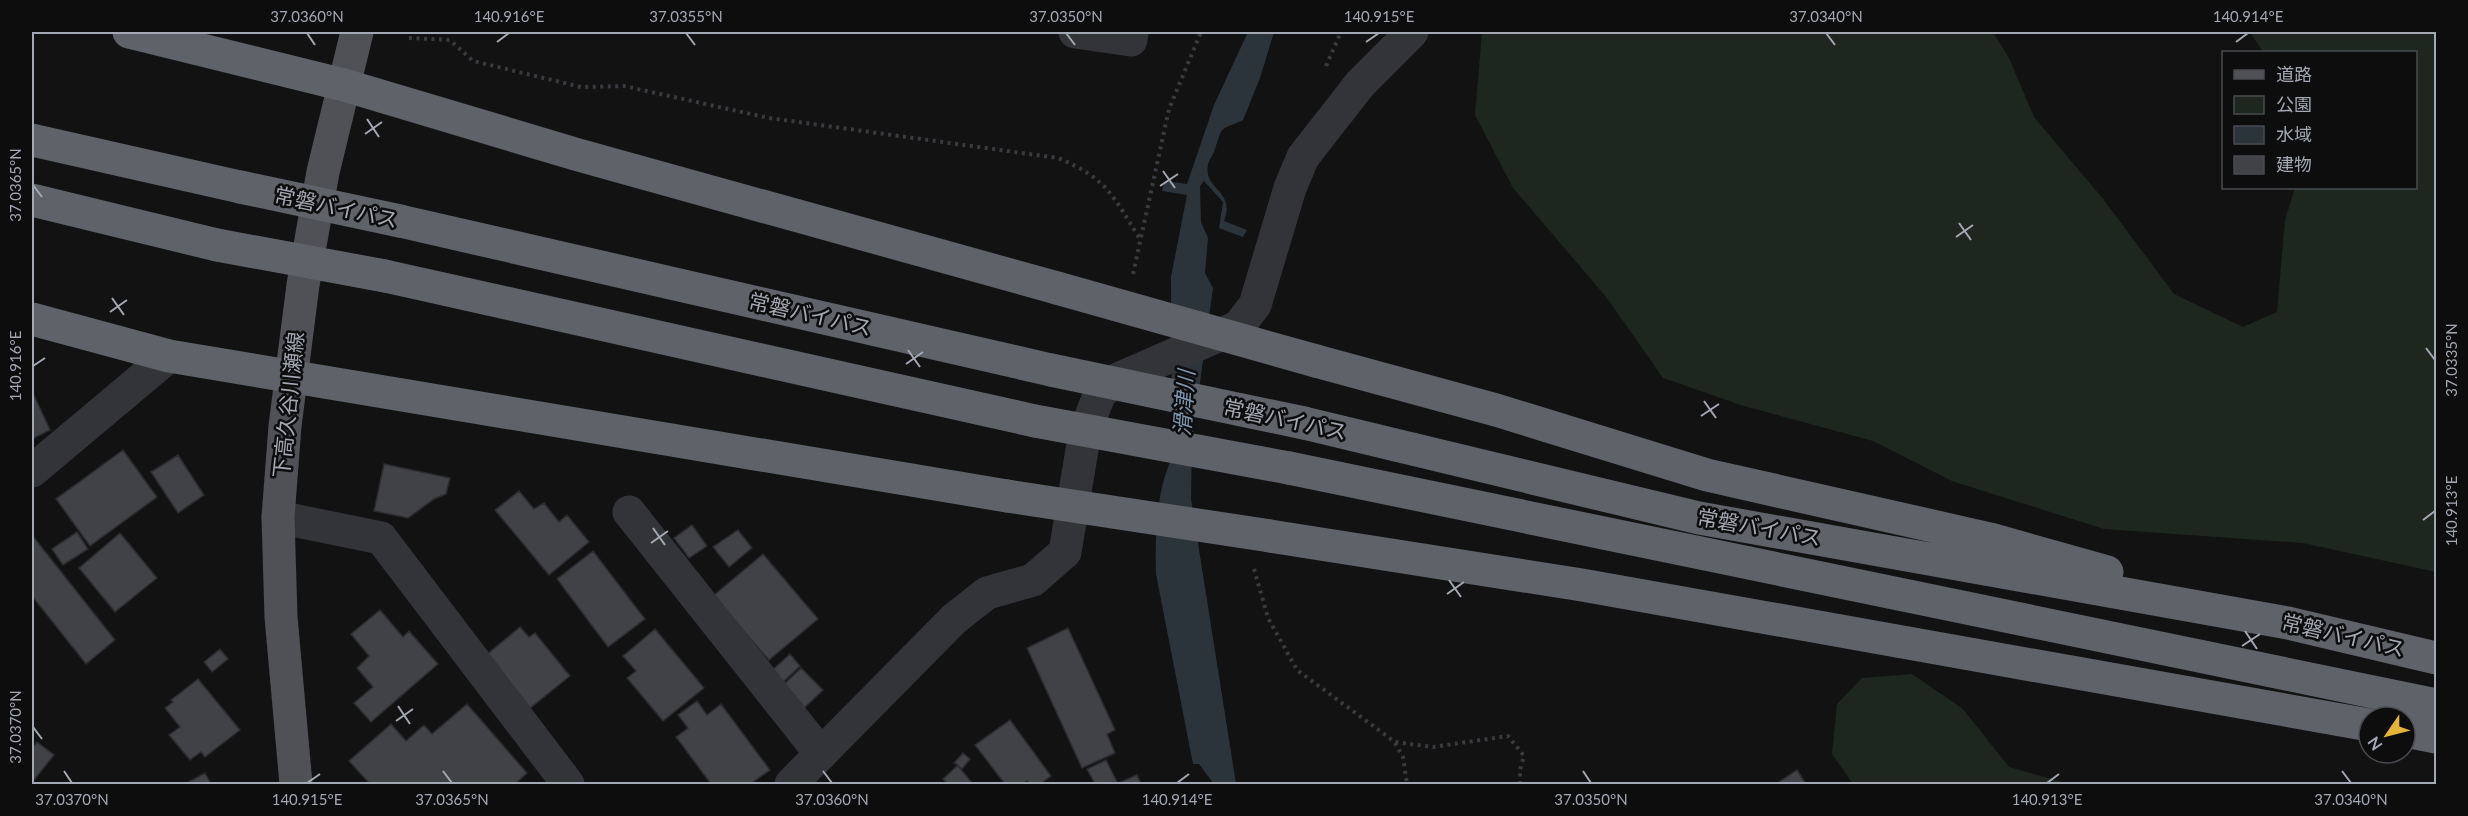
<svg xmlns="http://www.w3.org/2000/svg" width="2468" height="816" font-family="Lato,'Noto Sans JP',sans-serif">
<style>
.green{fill:#1e2620}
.water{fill:#2c343b}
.building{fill:#414246;stroke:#2c2c2f;stroke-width:1.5}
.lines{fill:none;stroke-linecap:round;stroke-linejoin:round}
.path{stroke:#393b3f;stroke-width:4;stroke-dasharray:3 4.5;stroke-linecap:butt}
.minor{stroke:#333438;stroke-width:33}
.major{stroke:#4f5157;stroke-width:33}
.highway{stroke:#606269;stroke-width:33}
.highway-bridge{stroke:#606269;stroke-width:33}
.ticks{fill:none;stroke:#a4a8b3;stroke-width:2}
.labels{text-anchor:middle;stroke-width:5;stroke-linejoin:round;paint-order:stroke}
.street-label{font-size:21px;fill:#a4a8b3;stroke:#0d0d0e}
.water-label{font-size:22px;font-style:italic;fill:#7d94ac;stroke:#0d0d0e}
.neatline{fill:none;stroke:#a4a8b3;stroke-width:2}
.ticks-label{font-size:15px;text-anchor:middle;fill:#a4a8b3}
</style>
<rect width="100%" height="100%" fill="#121213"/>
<!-- green -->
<path class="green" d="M1482,32h511l16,26 25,59 70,83 70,94 69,33 34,-15 8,-92 10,-32h121v-136h-153l-13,-20h186v540l-133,-29 -199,-14 -152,-48 -79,-40 -129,-35 -81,-28 -56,-80 -94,-110 -38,-73z
M1912,674l51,35 46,58 60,17h-216l-21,-30 5,-50 25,-26z"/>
<!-- water -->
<path class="water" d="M1248,32h26l-14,46 -17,42c-26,12 -19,3 -29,32 -2,5 -6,9 -6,13 -5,25 28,25 16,56l23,9 -4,7 -24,-9 4,-26 -19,-21 -4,5 1,36 7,16 -3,35 8,15 -21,152 -1,59 45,285h-22l-15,-20h-6l-37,-190c-1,-37 0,-83 16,-116l-1,-181 16,-82 -25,-4 3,-10 22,3 27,-79z"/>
<!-- building -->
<path class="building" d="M32,391l18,39 -18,9z
M123,450l34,47 -67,49 -34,-47z
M178,455l26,40 -26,18 -27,-41z
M384,464l66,14 -4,16 -12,5 -26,19 -34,-7z
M519,491l15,18 10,-6 15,19 8,-7 22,27 -40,33 -54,-65z
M692,525l15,21 -18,12 -15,-20z
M738,530l14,18 -23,19 -16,-20z
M77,532l11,17 -25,16 -11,-16z
M120,533l37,45 -42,34 -36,-44z
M32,535l83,105 -29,24 -54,-68z
M593,551l52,68 -37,28 -51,-68z
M763,554l55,65 -49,41 -56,-64z
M380,610l23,27 6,-6 29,33 -67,58 -17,-19 19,-16 -16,-19 12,-12 -18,-22z
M520,627l9,10 6,-4 35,43 -41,33 -44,-53z
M1068,628l47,102 -8,4 8,19 -33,15 -55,-120z
M655,629l49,59 -41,33 -36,-43 9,-7 -13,-15z
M220,649l8,10 -16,13 -8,-10z
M790,654l10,12 -22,21 -11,-12z
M801,668l22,22 -23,22 -21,-23z
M198,679l42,51 -35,27 -4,-5 -11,8 -21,-25 11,-8 -15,-19 8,-6 -2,-2z
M697,701l10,14 14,-11 49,66 -20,14h-39l-35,-47 12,-9 -10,-13z
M467,704l60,69 -12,11h-145l-21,-23 42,-37 15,17 18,-16 8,9z
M1010,720l41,56 -11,8h-10l-3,-3 -5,3h-17l-30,-39z
M37,742l17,13 -20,25 -2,-2v-30z
M963,753l7,6 -8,10 -4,-3 15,18h-28l2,-1 -4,-4 15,-14 -4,-2z
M1106,760l11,22 -22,2 -8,-15z
M1797,770l9,14h-30z
M205,773l6,11h-26z
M1137,775l4,9h-25z"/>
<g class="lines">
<!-- path -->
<path class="path" d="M409,38l41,2 23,21 108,26 43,-1 145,32 289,40c50,21 54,37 82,81
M1326,66l15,-34
M1133,274l36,-165 32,-77
M1254,569l14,49 29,52 98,72 38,5 75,-11 16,20 -4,14v14
M1395,743l8,14 4,27"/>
<!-- minor -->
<path class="minor" d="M1075,32l56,8 1,-8
M32,471l137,-115
M629,512l192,242
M278,517l103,21 187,246
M791,784l163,-165 33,-26 46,-13 32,-28 20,-120 15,-39 18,-14 120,-52 17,-22 35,-117 13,-31 57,-73 52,-52"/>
<!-- major -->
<path class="major" d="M296,784l-15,-167 -3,-100 7,-91 18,-141 20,-113 34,-140"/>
<!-- highway -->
<path class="highway" d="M129,32l215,53 231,69 482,134
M32,140l208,47
M32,200l185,45
M400,221l651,149
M385,276l650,145
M32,319l137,37 838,140
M1316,361l180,49 211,65 283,64 117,33
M1304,423l395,95 589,105 148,35
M1289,468l1147,237
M1270,536l312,49 787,140
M2405,731l31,6"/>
<!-- highway-bridge -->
<path class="highway-bridge" d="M240,187l160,34
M217,245l168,31
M1057,288l259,73
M1051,370l253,53
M1035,421l254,47
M1007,496l263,40"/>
</g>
<!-- ticks -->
<path class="ticks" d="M307,33l8,12M686,33l9,12M1066,33l9,12M1826,33l9,12M497,42l12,-9M1366,42l13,-9M2236,42l12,-9M367,119l12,18M365,134l17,-12M1163,171l12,17M33,185l9,12M1160,186l18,-12M1959,223l12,17M1956,237l17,-12M112,298l12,17M110,312l17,-12M2426,348l9,12M908,350l12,17M906,364l17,-12M33,366l12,-8M1704,401l12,17M1701,416l18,-12M2423,520l12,-9M653,528l12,17M651,543l17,-12M1449,580l12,17M1447,594l17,-12M2245,631l12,18M2242,646l18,-12M398,706l12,18M396,721l17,-12M33,727l9,12M64,771l8,12M443,771l9,12M823,771l9,12M1583,771l8,12M2342,771l9,12M307,783l13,-9M1177,783l12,-9M2047,783l12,-9"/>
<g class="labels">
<!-- street labels -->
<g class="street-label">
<text transform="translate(336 208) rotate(12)" y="7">常磐バイパス</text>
<text transform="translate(810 315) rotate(13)" y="7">常磐バイパス</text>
<text transform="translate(289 405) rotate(-84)" y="7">下高久谷川瀬線</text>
<text transform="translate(1285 420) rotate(12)" y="7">常磐バイパス</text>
<text transform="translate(1759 528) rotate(10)" y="7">常磐バイパス</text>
<text transform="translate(2343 636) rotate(13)" y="7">常磐バイパス</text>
</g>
<!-- water labels -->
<g class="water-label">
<text transform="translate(1184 403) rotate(-86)" y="8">滑津川</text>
</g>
</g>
<!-- border -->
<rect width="2468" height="816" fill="none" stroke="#0d0d0e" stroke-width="66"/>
<!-- legend -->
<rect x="2222" y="51" width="195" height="138" fill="#0d0d0e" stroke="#494b50" stroke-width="1.5"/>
<rect x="2234" y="70" width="30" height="9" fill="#4f5157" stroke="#494b50" stroke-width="1.5"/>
<text x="2276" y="81" font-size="18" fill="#a4a8b3">道路</text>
<rect x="2234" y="96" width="30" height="18" fill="#1e2620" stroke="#494b50" stroke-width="1.5"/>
<text x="2276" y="111" font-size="18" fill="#a4a8b3">公園</text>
<rect x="2234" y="126" width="30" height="18" fill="#2c343b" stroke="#494b50" stroke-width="1.5"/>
<text x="2276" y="141" font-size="18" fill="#a4a8b3">水域</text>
<rect x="2234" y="156" width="30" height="18" fill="#414246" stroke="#494b50" stroke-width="1.5"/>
<text x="2276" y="171" font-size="18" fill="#a4a8b3">建物</text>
<!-- north arrow -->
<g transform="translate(2387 735) rotate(235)"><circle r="28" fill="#0d0d0e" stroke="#494b50" stroke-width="1.5"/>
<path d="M0-4.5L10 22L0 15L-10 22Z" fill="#e4b339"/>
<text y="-9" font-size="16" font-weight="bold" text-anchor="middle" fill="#a4a8b3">N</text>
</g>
<rect x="33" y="33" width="2402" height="750" class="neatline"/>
<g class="ticks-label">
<text x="307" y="22">37.0360°N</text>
<text x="509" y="22">140.916°E</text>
<text x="686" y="22">37.0355°N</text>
<text x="1066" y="22">37.0350°N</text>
<text x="1379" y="22">140.915°E</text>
<text x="1826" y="22">37.0340°N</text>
<text x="2248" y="22">140.914°E</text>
<text transform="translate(16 185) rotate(-90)" y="5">37.0365°N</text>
<text transform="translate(2452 360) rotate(-90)" y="5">37.0335°N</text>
<text transform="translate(16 366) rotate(-90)" y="5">140.916°E</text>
<text transform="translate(2452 511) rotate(-90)" y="5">140.913°E</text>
<text transform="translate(16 727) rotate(-90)" y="5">37.0370°N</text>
<text x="72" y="805">37.0370°N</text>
<text x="307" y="805">140.915°E</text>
<text x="452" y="805">37.0365°N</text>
<text x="832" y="805">37.0360°N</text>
<text x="1177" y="805">140.914°E</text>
<text x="1591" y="805">37.0350°N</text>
<text x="2047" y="805">140.913°E</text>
<text x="2351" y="805">37.0340°N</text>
</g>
</svg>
